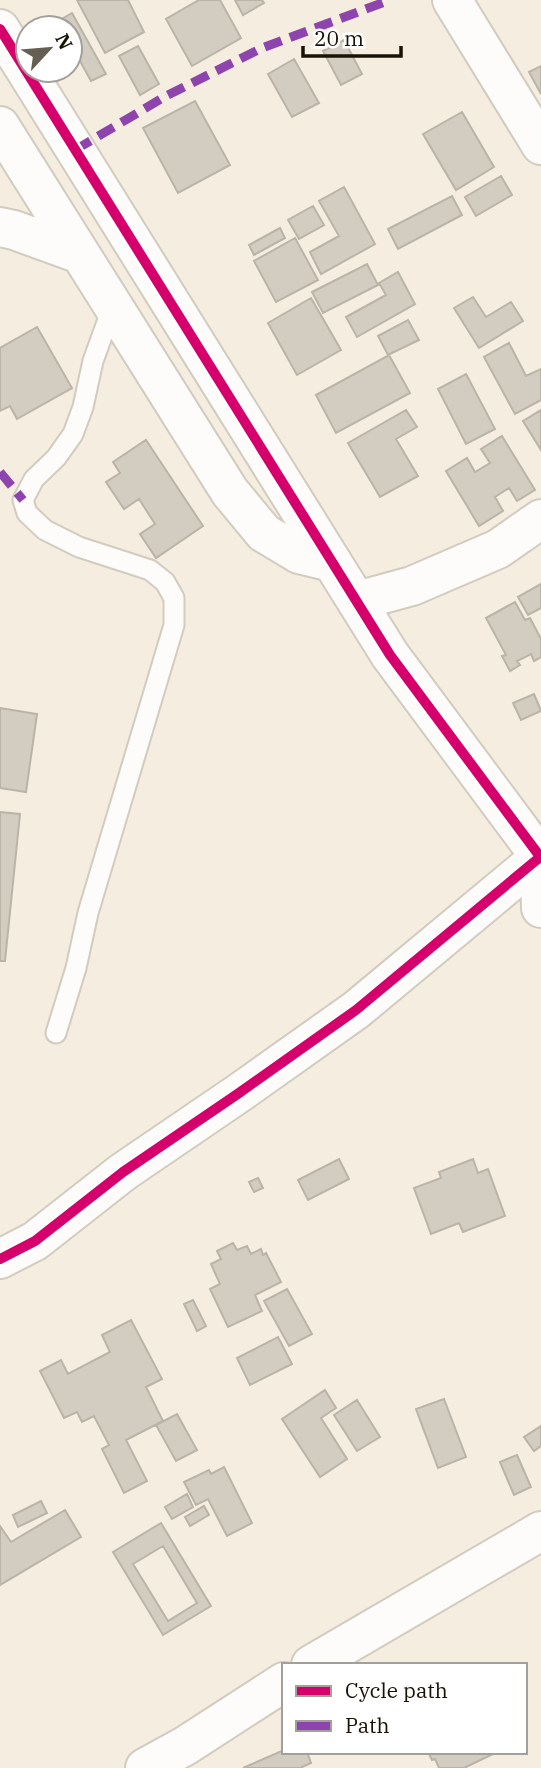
<svg xmlns="http://www.w3.org/2000/svg" width="541" height="1768" font-family="'IBM Plex Serif',serif">
<style>
.building{fill:#d3cdc1;stroke:#bab4a8;stroke-width:2;fill-rule:evenodd}
.lines{fill:none;stroke-linecap:round;stroke-linejoin:round}
.lane-casing{stroke:#d2cbbf;stroke-width:23}
.street-casing{stroke:#d2cbbf;stroke-width:42}
.secondary-casing{stroke:#d2cbbf;stroke-width:42}
.lane{stroke:#fefcfa;stroke-width:19}
.street{stroke:#fefcfa;stroke-width:38}
.secondary{stroke:#fefcfa;stroke-width:38}
.quiet{stroke:#8e44ad;stroke-width:9;stroke-dasharray:18 9;stroke-linecap:butt}
.cycleway-casing{stroke:#fff;stroke-width:15}
.cycleway{stroke:#d6006c;stroke-width:10}
</style>
<rect width="100%" height="100%" fill="#f5eddf"/>
<!-- building -->
<path class="building" d="M77,0h51l16,32 -39,21z
M199,0h21l21,38 -49,28 -26,-47z
M235,0h27l2,3 -21,12z
M72,13l34,61 -15,7 -21,-38v-15h-8l-4,-7z
M344,40l18,34 -21,11 -18,-34z
M138,46l21,38 -19,11 -21,-39z
M294,59l25,44 -27,14 -24,-43z
M541,66v28l-12,-22z
M195,101l35,64 -52,28 -35,-65z
M462,112l32,55 -38,23 -33,-56z
M501,176l11,19 -36,21 -11,-19z
M344,187l31,57 -54,30 -11,-22 29,-16 -20,-35z
M452,196l10,19 -64,34 -10,-20z
M313,206l11,19 -25,14 -11,-19z
M280,228l5,10 -31,17 -5,-10z
M295,238l23,42 -42,22 -22,-41z
M367,264l11,21 -55,28 -11,-21z
M398,272l17,32 -58,33 -11,-20 40,-22 -7,-12z
M473,297l13,20 25,-15 12,19 -44,27 -25,-40z
M311,298l30,52 -44,25 -29,-52z
M408,320l11,20 -31,15 -10,-19z
M37,327l35,61 -55,31 -7,-13 -10,5v-63z
M509,343l17,33 15,-7v31l-26,14 -31,-57z
M389,355l21,38 -74,40 -20,-38z
M466,374l29,55 -29,15 -28,-55z
M406,410l11,17 -21,12 22,37 -38,21 -32,-54z
M541,410v40l-18,-29z
M502,436l33,54 -18,11 -8,-13 -14,9 8,14 -24,15 -33,-55 21,-13 8,14 15,-9 -9,-14z
M146,440l57,86 -47,32 -16,-24 15,-10 -16,-25 -15,10 -18,-27 14,-9 -7,-11z
M541,584v24l-13,7 -10,-18z
M515,602l10,18 5,-2 11,21v18l-7,4 -3,-7 -14,7 3,4 -10,6 -8,-15 4,-1 -20,-37z
M534,694l7,17 -20,9 -8,-17z
M0,708l37,6 -11,78 -26,-4z
M0,812l20,2 -15,147h-5z
M339,1159l10,20 -41,21 -10,-20z
M473,1159l5,14 10,-4 17,47 -42,16 -4,-9 -28,11 -17,-46 27,-10 -2,-6z
M258,1178l5,10 -9,4 -5,-10z
M233,1243l4,7 10,-4 4,8 10,-5 2,6 3,-2 15,29 -26,13 7,16 -34,16 -18,-38 10,-5 -9,-20 10,-5 -4,-8z
M287,1289l25,45 -23,12 -25,-45z
M193,1300l13,26 -9,5 -13,-27z
M131,1320l31,59 -16,8 17,34 -37,19 21,41 -23,12 -22,-44 7,-4 -15,-29 -12,6 -5,-10 -13,6 -24,-47 21,-11 7,14 42,-22 -8,-17z
M278,1337l14,27 -42,21 -13,-27z
M325,1390l11,18 -15,10 26,41 -27,18 -38,-58z
M444,1399l22,58 -28,11 -22,-59z
M357,1400l23,37 -23,14 -23,-36z
M177,1414l20,36 -21,11 -20,-36z
M541,1426v20l-7,5 -10,-14z
M517,1455l14,32 -17,8 -14,-33z
M224,1467l28,56 -25,13 -19,-37 -12,6 -12,-23 25,-12 2,4z
M187,1494l6,13 -21,12 -7,-12z
M41,1501l6,12 -29,14 -5,-12z
M204,1506l5,9 -19,11 -5,-9z
M65,1510l16,27 -81,48v-59l11,16z
M161,1523l50,83 -48,29 -50,-83zM163,1546l34,57 -29,18 -35,-57z
M284,1750v2h23l4,11 -11,5h-57z
M428,1752h64l1,2 -29,14h-25l-4,-9 -3,1z"/>
<g class="lines">
<!-- lane casing -->
<g class="lane-casing">
<path id="lane" d="M56,1033l20,-65 12,-55 86,-288v-27l-9,-16 -15,-12 -71,-23 -34,-17 -18,-17 -4,-13 11,-21 22,-21 17,-24 10,-27 10,-46 20,-55"/>
</g>
<!-- street casing -->
<g class="street-casing">
<path id="street" d="M452,0l89,145
M0,126l230,366 34,41 35,21 33,8
M0,227l14,3 66,24
M357,601l55,-15 86,-37 43,-30
M540,857l1,51
M0,1259l35,-18 88,-69 116,-79 117,-83 184,-153
M311,1665l230,-134
M145,1768l40,-22 99,-64"/>
</g>
<!-- secondary casing -->
<g class="secondary-casing">
<path id="secondary" d="M0,29l390,626 151,203"/>
</g>
<!-- lane -->
<use href="#lane" class="lane"/>
<!-- street -->
<use href="#street" class="street"/>
<!-- secondary -->
<use href="#secondary" class="secondary"/>
<!-- quiet -->
<path class="quiet" d="M75,150l91,-54 96,-48 128,-48
M0,472l23,28"/>
<!-- cycleway casing -->
<g class="cycleway-casing">
<path id="cycleway" d="M0,29l390,626 151,203
M0,1259l35,-18 88,-69 116,-79 117,-83 184,-153"/>
</g>
<!-- cycleway -->
<use href="#cycleway" class="cycleway"/>
</g>
<!-- legend -->
<rect x="282" y="1663" width="245" height="91" fill="#ffffff" stroke="#a3a09c" stroke-width="2"/>
<rect x="296" y="1686" width="35" height="10" fill="#d6006c" stroke="#a3a09c" stroke-width="2"/>
<text x="345" y="1698" font-size="21" fill="#181207">Cycle path</text>
<rect x="296" y="1721" width="35" height="10" fill="#8e44ad" stroke="#a3a09c" stroke-width="2"/>
<text x="345" y="1733" font-size="21" fill="#181207">Path</text>
<!-- north arrow -->
<g transform="translate(49 49) rotate(64)"><circle r="33" fill="#ffffff" stroke="#a3a09c" stroke-width="2"/>
<path d="M0-5L12 26L0 18L-12 26Z" fill="#655f53"/>
<text y="-10" font-size="19" font-weight="bold" text-anchor="middle" fill="#181207">N</text>
</g>
<!-- scale -->
<path d="M303 46v10h98v-10" fill="none" stroke="#181207" stroke-width="3.5"/>
<text x="314" y="46" font-size="21" fill="#181207" stroke="#ffffff" stroke-width="5" paint-order="stroke">20 m</text>
</svg>
